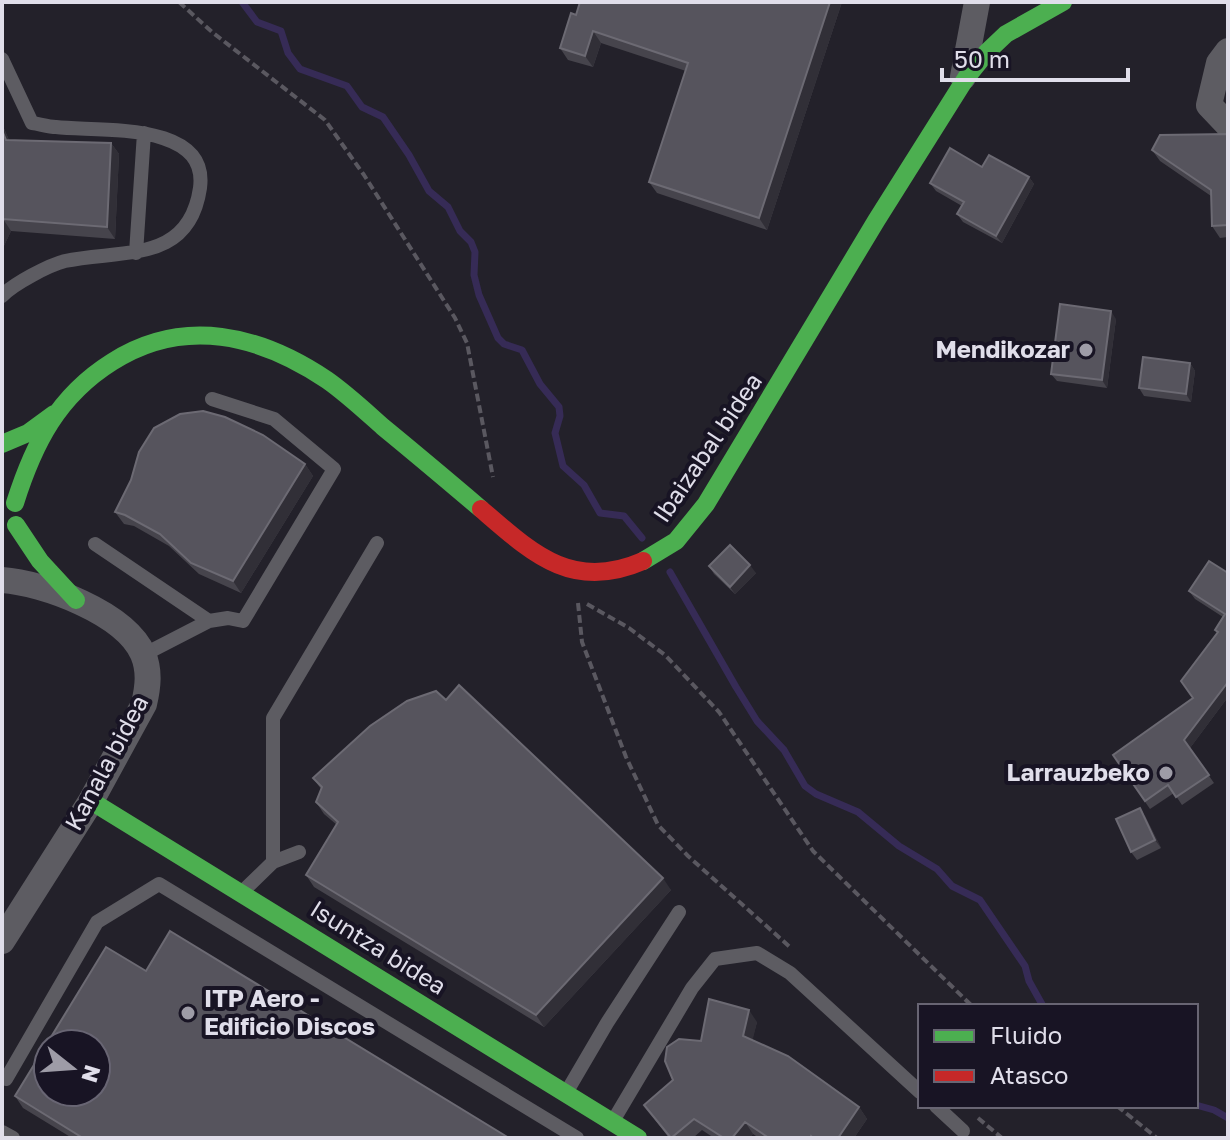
<svg xmlns="http://www.w3.org/2000/svg" width="1230" height="1140" font-family="'Golos Text',sans-serif">
<style>
.lines{fill:none;stroke-linecap:round;stroke-linejoin:round}
.stream{stroke:#362b56;stroke-width:7}
.path{stroke:#5a5860;stroke-width:4;stroke-dasharray:8 4;stroke-linecap:butt}
.lane{stroke:#5d5c62;stroke-width:14}
.street{stroke:#5d5c62;stroke-width:26}
.fast{stroke:#4caf50;stroke-width:18}
.jam{stroke:#c62828;stroke-width:18}
.wall{fill:#46444c}
.shaded-wall{fill:#312f37}
.building{fill:#56545d;stroke:#6c6a73;stroke-width:2;fill-rule:evenodd}
.poi-dot{fill:#9e9ca7;stroke:#181424;stroke-width:3}
.labels{text-anchor:middle;stroke-width:8;stroke-linejoin:round;paint-order:stroke}
.poi-label{font-size:24px;font-weight:bold;fill:#e0deea;stroke:#181424;text-anchor:end}
.street-label{font-size:24px;fill:#e0deea;stroke:#181424}
</style>
<rect width="100%" height="100%" fill="#23212a"/>
<g class="lines">
<!-- stream -->
<path class="stream" d="M242,2l15,20 24,9 7,22 12,16 47,17 15,21 21,10 26,38 20,36 19,16 12,24 11,11 4,10 -1,23 5,20 19,43 6,6 18,6 18,34 19,23 1,9 -5,17 8,33 21,19 16,28 24,3 18,22
M670,572l66,115 21,34 27,29 21,36 11,8 42,18 41,34 38,23 15,17 28,14 45,66 4,15 14,25
M1196,1105l18,5 14,8"/>
<!-- path -->
<path class="path" d="M179,2l33,30 113,88 39,55 91,143 12,25 26,134
M578,603l4,39 44,115 32,68 30,31 103,92
M587,604l42,24 36,27 54,57 94,139 159,155
M1117,1106l40,32
M978,1118l24,20"/>
<!-- lane -->
<path class="lane" d="M2,59l30,64c8,1 16,4 24,4 40,5 153,-7 144,61 -11,76 -78,61 -135,73 -16,4 -52,23 -63,35
M136,253l8,-120
M95,544l114,77 -66,34
M209,621l19,-3 15,3 91,-152 -60,-50 -62,-20
M273,862l26,-10
M242,892l31,-30v-144l104,-175
M2,1077l4,2 91,-157 62,-38 418,254
M566,1093l41,-70 72,-111
M936,1106l27,25
M613,1121l79,-133 23,-29 42,-6 33,20 130,119
M2,1132l11,6"/>
<!-- street -->
<path class="street" d="M1228,51l-9,12 -10,42 19,20
M963,77l14,-75
M2,580c42,3 123,33 141,74 7,17 5,33 1,50l-53,97 -89,140"/>
<!-- fast -->
<path class="fast" d="M2,444l26,-11 26,-19
M15,503c19,-60 43,-107 97,-141 72,-46 148,-27 215,18 20,14 38,31 56,47 33,27 65,54 98,82
M16,525l24,36 36,39
M643,561l33,-20 30,-37 170,-283 90,-143 21,-26 19,-18 57,-32
M91,801l547,337"/>
<!-- jam -->
<path class="jam" d="M481,509c51,44 91,83 162,52"/>
</g>
<!-- wall -->
<path class="wall" d="M842,2l-75,228 -110,-37 -8,-11 37,-111 -85,-28 -8,24 -25,-7 -8,-12 16,-33z
M2,124l7,16 102,3 8,11 -4,85 -104,-8 -9,19z
M1228,134v103l-8,1 -8,-12 -1,-30 -51,-35 -8,-11z
M982,167l47,10 5,7 -32,59 -39,-21 -6,-8 5,-8 -26,-15 -6,-8z
M1116,319l-9,69 -50,-7 -6,-7z
M1190,363l5,8 -4,31 -47,-6 -5,-8z
M305,464l8,12 -72,117 -42,-19 -30,-28 -35,-20 -10,-2 -9,-12z
M709,566l47,7 -21,21 -21,-20z
M1228,573v124l-38,51 24,35 -32,22 -8,-12 -24,16 -37,-54 80,-57 24,-65 -2,-3 8,-13 -28,-18 -6,-8z
M446,700l225,190 -127,137 -230,-140 -8,-12 31,-50 -13,-11 -8,-12 5,-13 -8,-11z
M1145,816l16,32 -24,12 -6,-8z
M146,971l363,167h-437l-49,-30 -8,-12z
M757,1022l-5,18 107,67 8,12 -13,19h-95l-6,-4 -4,4h-35l-12,-8 -9,8h-24l-25,-33 29,-25 28,-39z"/>
<!-- shaded-wall -->
<path class="shaded-wall" d="M830,2h12l-75,228 -8,-12z
M593,31l8,12 -8,24 -8,-11z
M2,124l12,28 -8,-12 -4,-10z
M111,143l8,11 -4,85 -8,-12z
M1029,177l5,7 -32,59 -6,-7z
M3,219l8,12 -9,19v-28z
M1111,311l5,8 -9,69 -5,-8z
M1190,363l5,8 -4,31 -5,-8z
M305,464l8,12 -72,117 -8,-12z
M750,565l6,8 -21,21 -5,-7z
M1228,682v15l-38,51 -6,-8z
M1140,808l5,8 16,32 -6,-8z
M663,878l8,12 -127,137 -8,-12z
M749,1010l8,12 -6,25 -8,-11z
M859,1107l8,12 -13,19h-16z
M745,1122l8,12 -4,4h-17z"/>
<!-- building -->
<path class="building" d="M580,2h250l-71,216 -110,-36 39,-119 -95,-32 -8,25 -25,-8 11,-35 5,2z
M2,130l4,10 105,3 -4,84 -104,-8 -1,3z
M1228,134v91l-16,1 -1,-36 -59,-40 8,-15z
M950,148l32,19 7,-12 40,22 -33,59 -39,-22 7,-12 -34,-19z
M1060,304l51,7 -9,69 -51,-6z
M1143,357l47,6 -4,31 -47,-6z
M203,411l22,6 38,18 42,29 -72,117 -42,-18 -31,-29 -35,-19 -10,-3 16,-32 8,-28 15,-24 26,-14z
M730,545l20,20 -20,22 -21,-21z
M1209,561l19,12v109l-44,58 25,35 -33,22 -8,-12 -23,16 -32,-46 80,-57 -12,-17 37,-49 -3,-2 10,-16 -36,-23z
M459,685l204,193 -127,137 -230,-140 32,-53 -22,-20 6,-15 -9,-9 57,-52 37,-25 29,-10 10,9z
M1140,808l15,32 -24,12 -15,-33z
M170,931l339,207h-426l-68,-42 91,-149 40,24zM48,1044h48v48h-48z
M709,999l40,11 -6,26 45,20 71,51 -21,31h-25l-2,-2 -1,2h-41l-24,-16 -13,16h-8l-30,-19 -23,19 -27,-33 29,-25 -8,-19 2,-14 12,-8 22,2z"/>
<!-- markers -->
<g class="poi-dot">
<circle cx="1086" cy="350" r="8"/>
<circle cx="1166" cy="773" r="8"/>
<circle cx="188" cy="1013" r="8"/>
</g>
<g class="labels">
<!-- poi labels -->
<g class="poi-label">
<text x="1070" y="358">Mendikozar</text>
<text x="1150" y="781">Larrauzbeko</text>
<text x="204" y="1007" text-anchor="start">ITP Aero -<tspan x="204" dy="28">Edificio Discos</tspan></text>
</g>
<!-- street labels -->
<g class="street-label">
<text transform="translate(708 448) rotate(-56)" y="8">Ibaizabal bidea</text>
<text transform="translate(107 763) rotate(-62)" y="8">Kanala bidea</text>
<text transform="translate(378 948) rotate(32)" y="8">Isuntza bidea</text>
</g>
</g>
<!-- border -->
<rect width="1230" height="1140" fill="none" stroke="#e0deea" stroke-width="8"/>
<!-- legend -->
<rect x="918" y="1004" width="280" height="104" fill="#181424" stroke="#686573" stroke-width="2"/>
<rect x="934" y="1030" width="40" height="12" fill="#4caf50" stroke="#686573" stroke-width="2"/>
<text x="990" y="1044" font-size="24" fill="#e0deea">Fluido</text>
<rect x="934" y="1070" width="40" height="12" fill="#c62828" stroke="#686573" stroke-width="2"/>
<text x="990" y="1084" font-size="24" fill="#e0deea">Atasco</text>
<!-- north arrow -->
<g transform="translate(72 1068) rotate(107)"><circle r="38" fill="#181424" stroke="#686573" stroke-width="2"/>
<path d="M0-6L14 30L0 20L-14 30Z" fill="#9e9ca7"/>
<text y="-12" font-size="22" font-weight="bold" text-anchor="middle" fill="#e0deea">N</text>
</g>
<!-- scale -->
<path d="M942 68v12h186v-12" fill="none" stroke="#e0deea" stroke-width="4"/>
<text x="954" y="68" font-size="24" fill="#e0deea" stroke="#181424" stroke-width="6" paint-order="stroke">50 m</text>
</svg>
